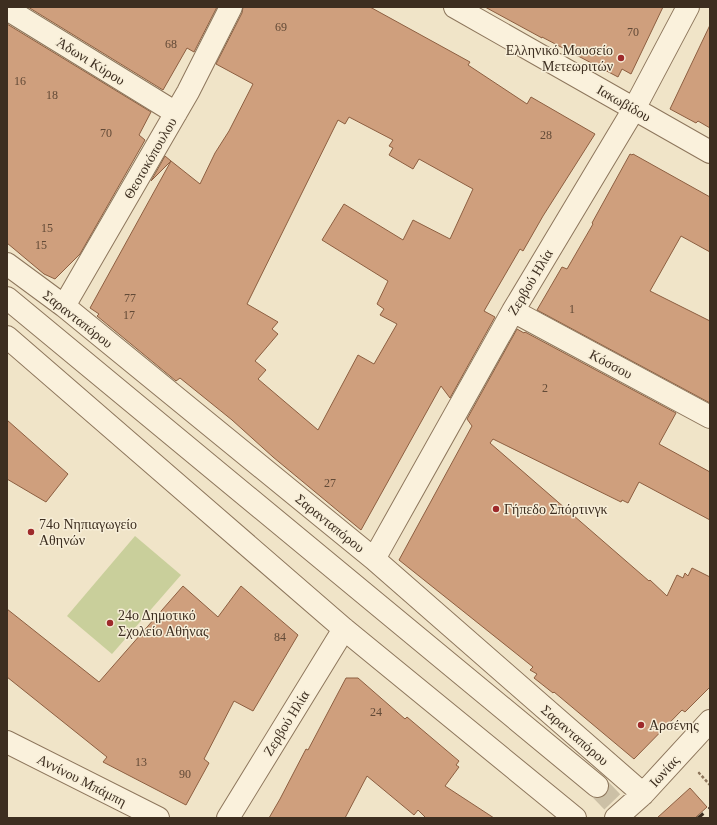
<svg xmlns="http://www.w3.org/2000/svg" width="717" height="825" font-family="Georgia,serif">
<style>
.green{fill:#c9cf9b}
.building{fill:#cf9f7d;stroke:#8d5f41;fill-rule:evenodd}
.lines{fill:none;stroke-linecap:round;stroke-linejoin:round}
.minor-tunnel{stroke:#ccc0a6;stroke-width:22;stroke-dasharray:22 11;stroke-linecap:butt}
.minor-casing{stroke:#8d765c;stroke-width:24}
.path{stroke:#8d765c;stroke-width:2.5;stroke-dasharray:3 2;stroke-linecap:butt}
.minor{stroke:#faf1dc;stroke-width:22}
.rail{stroke:#3d2e20;stroke-width:3;stroke-dasharray:7 7;stroke-linecap:butt}
.poi-dot{fill:#9e2a2b;stroke:#f7eed8;stroke-width:1.5}
.labels{text-anchor:middle;stroke-width:3;stroke-linejoin:round;paint-order:stroke}
.number-label{font-size:12px;fill:#624a37}
.poi-label{font-size:14px;fill:#3d2e20;stroke:#f7eed8;text-anchor:start}
.street-label{font-size:14px;fill:#3d2e20;stroke:#f7eed8}
</style>
<rect width="100%" height="100%" fill="#f0e4c8"/>
<!-- green -->
<path class="green" d="M135,536l46,39 -69,79 -45,-38z"/>
<!-- building -->
<path class="building" d="M28,7h189l-23,45 -7,-4 -24,42z
M243,7h127l100,55 -2,3 59,39 4,-7 64,37 -52,82 -20,35 -3,-2 -36,62 11,6 -45,81 -9,-12 -80,144 -88,-73 -41,-37 -52,-42 -4,3 -79,-65 2,-2 -9,-6 81,-147 29,23 15,-31 14,-22 24,-47 -37,-20 26,-51zM349,117l44,23 -4,6 4,2 -4,7 24,14 6,-10 54,30 -23,50 -37,-19 -10,20 -59,-36 -22,36 66,41 -11,23 7,5 -4,6 17,9 -23,40 -16,-9 -40,75 -60,-51 8,-9 -11,-9 23,-27 -6,-5 6,-7 -31,-18 91,-184 7,4z
M485,7h178l-32,67 -9,-5 -4,8 -76,-40v1z
M7,24l144,88 -12,23 6,5 -65,114 -25,25 -11,-5 -37,-31z
M710,25v103l-12,-7 -2,2 -26,-14z
M630,154l2,1 1,-1 77,43v55l-29,-16 -31,55 60,30v82l-173,-93 25,-43 5,2 26,-45 -1,-1z
M165,156l6,5 -20,20z
M517,329l7,4 1,-1 151,81 -17,31 51,28v48l-71,-38 -11,21 -6,-3 -1,2 -128,-63 -3,4 159,138 1,-1 17,16 10,-21 6,3 2,-5 3,3 4,-8 18,9v110l-25,25 -3,-2 -48,49 -80,-67 -1,1 -19,-15 3,-4 -7,-4 3,-3 -134,-107 73,-134 -5,-7z
M7,420l61,54 -22,28 -39,-23z
M183,586l35,31 23,-31 57,49 -45,76 -19,-10 -30,58 5,4 -23,42 -83,-43 4,-5 -100,-80v-68l92,73z
M346,678h12l47,41 2,-2 52,44 -3,4 3,2 -14,19 49,32h-68l-8,-8 -4,5 -47,-39 -22,42h-76l11,-19 26,-50 2,1z
M690,788l17,19 -12,11h-38z"/>
<g class="lines">
<!-- minor-tunnel -->
<path class="minor-tunnel" d="M597,786l31,32"/>
<!-- minor casing -->
<g class="minor-casing">
<path id="minor" d="M455,7l255,145
M7,9l169,104
M7,264l57,42 310,253 269,235
M7,298l590,488
M64,306l124,-214 43,-85
M513,311l197,106
M7,337l337,292 231,189
M374,559l139,-248 121,-202 54,-102
M7,742l151,76
M228,818l116,-189
M616,818l27,-24 67,-73"/>
</g>
<!-- path -->
<path class="path" d="M700,773h-1l11,12"/>
<!-- minor -->
<use href="#minor" class="minor"/>
<!-- rail -->
<path class="rail" d="M698,818l12,-10"/>
</g>
<!-- markers -->
<g class="poi-dot">
<circle cx="621" cy="58" r="4"/>
<circle cx="496" cy="509" r="4"/>
<circle cx="31" cy="532" r="4"/>
<circle cx="110" cy="623" r="4"/>
<circle cx="641" cy="725" r="4"/>
</g>
<g class="labels">
<!-- number labels -->
<g class="number-label">
<text x="281" y="31">69</text>
<text x="633" y="36">70</text>
<text x="171" y="48">68</text>
<text x="20" y="85">16</text>
<text x="52" y="99">18</text>
<text x="106" y="137">70</text>
<text x="546" y="139">28</text>
<text x="47" y="232">15</text>
<text x="41" y="249">15</text>
<text x="130" y="302">77</text>
<text x="572" y="313">1</text>
<text x="129" y="319">17</text>
<text x="545" y="392">2</text>
<text x="330" y="487">27</text>
<text x="280" y="641">84</text>
<text x="376" y="716">24</text>
<text x="141" y="766">13</text>
<text x="185" y="778">90</text>
</g>
<!-- poi labels -->
<g class="poi-label">
<text x="613" y="55" text-anchor="end">Ελληνικό Μουσείο<tspan x="613" dy="16">Μετεωριτών</tspan></text>
<text x="504" y="514">Γήπεδο Σπόρτινγκ</text>
<text x="39" y="529">74ο Νηπιαγωγείο<tspan x="39" dy="16">Αθηνών</tspan></text>
<text x="118" y="620">24ο Δημοτικό<tspan x="118" dy="16">Σχολείο Αθήνας</tspan></text>
<text x="649" y="730">Αρσένης</text>
</g>
<!-- street labels -->
<g class="street-label">
<text transform="translate(91 61) rotate(32)" y="5">Άδωνι Κύρου</text>
<text transform="translate(624 103) rotate(30)" y="5">Ιακωβίδου</text>
<text transform="translate(150 158) rotate(-60)" y="5">Θεοτοκόπουλου</text>
<text transform="translate(530 282) rotate(-59)" y="5">Ζερβού Ηλία</text>
<text transform="translate(78 319) rotate(38)" y="5">Σαρανταπόρου</text>
<text transform="translate(611 364) rotate(28)" y="5">Κόσσου</text>
<text transform="translate(330 523) rotate(39)" y="5">Σαρανταπόρου</text>
<text transform="translate(286 723) rotate(-58)" y="5">Ζερβού Ηλία</text>
<text transform="translate(575 735) rotate(41)" y="5">Σαρανταπόρου</text>
<text transform="translate(664 771) rotate(-48)" y="5">Ιωνίας</text>
<text transform="translate(82 780) rotate(27)" y="5">Αννίνου Μπάμπη</text>
</g>
</g>
<!-- border -->
<rect width="717" height="825" fill="none" stroke="#3d2e20" stroke-width="16"/>
</svg>
